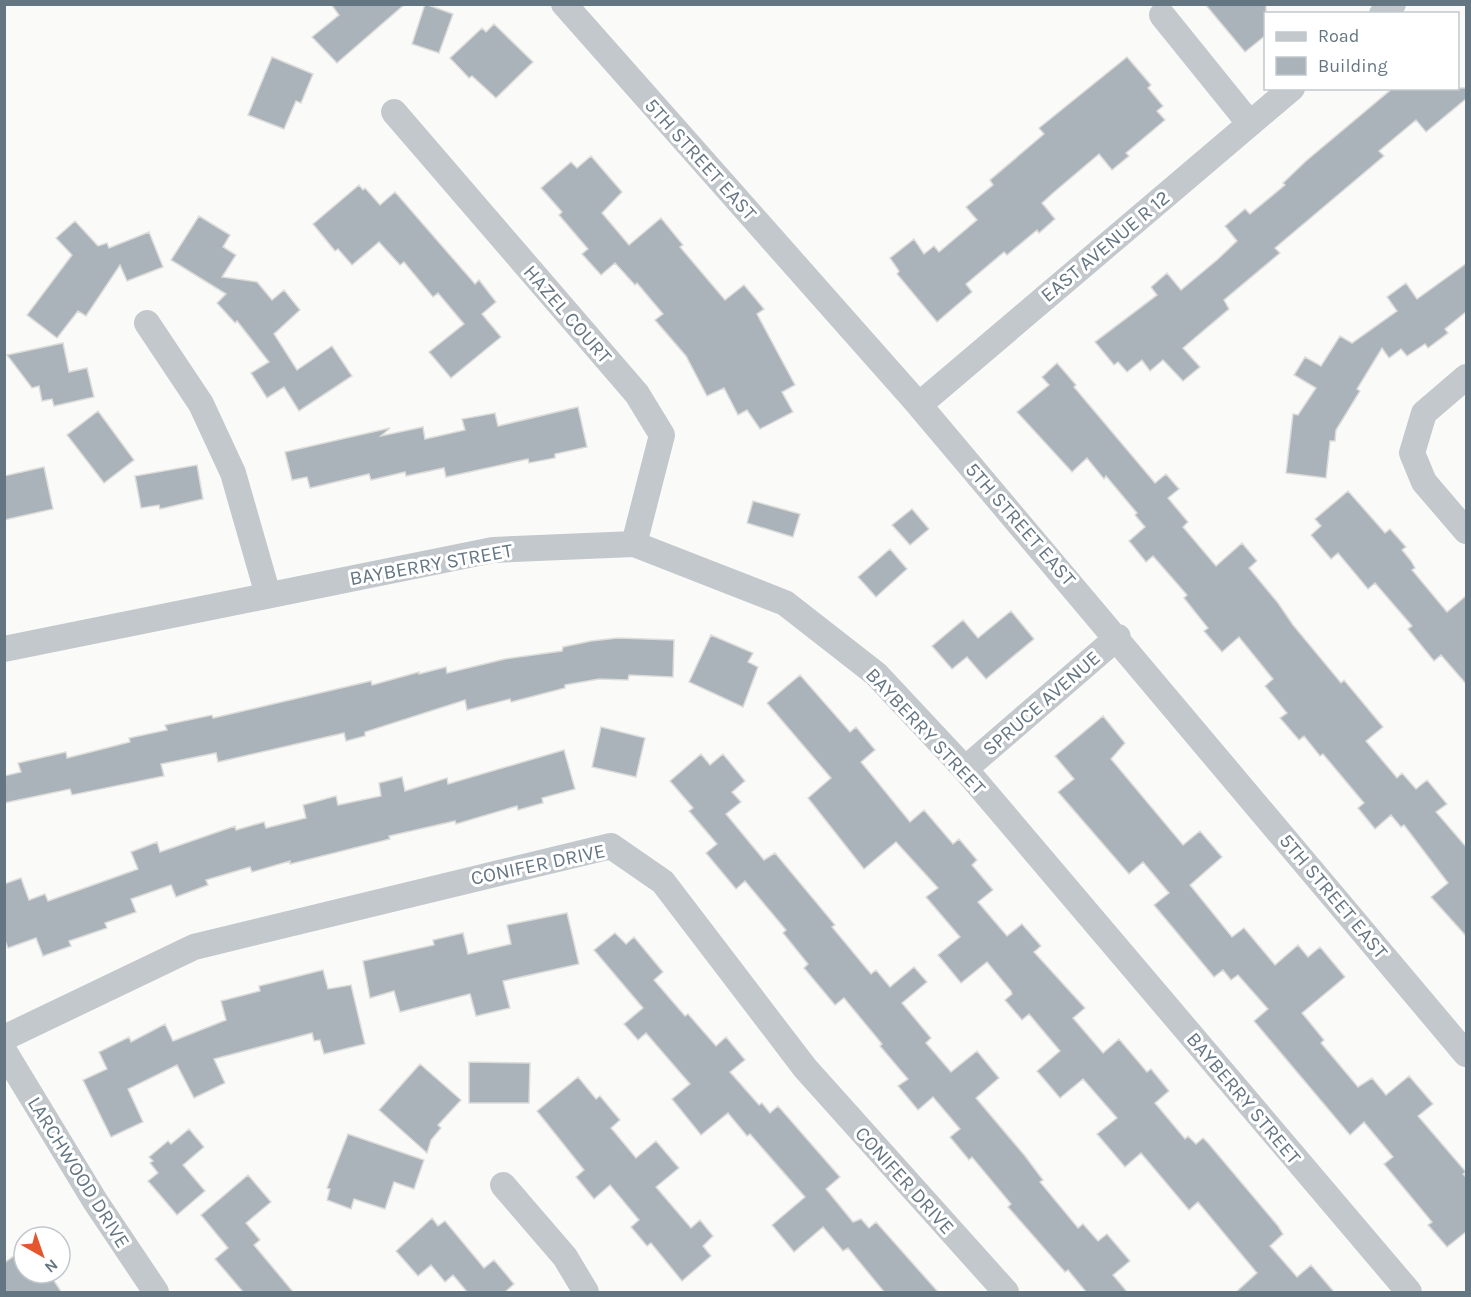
<svg xmlns="http://www.w3.org/2000/svg" width="1471" height="1297" font-family="Karla,sans-serif">
<style>
.building{fill:#aab3b9;stroke:#dcdcda;stroke-width:1.5}
.lines{fill:none;stroke-linecap:round;stroke-linejoin:round}
.minor{stroke:#c3c8cc;stroke-width:26}
.labels{text-anchor:middle;stroke-width:6;stroke-linejoin:round;paint-order:stroke}
.street-label{font-size:20px;fill:#657683;stroke:#fff}
</style>
<rect width="100%" height="100%" fill="#fafaf8"/>
<!-- building -->
<path class="building" d="M331,4h74l-68,59 -25,-26 27,-22z
M425,4l28,10 -14,39 -27,-9z
M1205,4h61v31l-21,17z
M494,24l39,38 -37,36 -24,-22 -3,2 -19,-20 32,-30 4,4z
M272,57l41,17 -12,29 -5,-2 -12,28 -36,-14z
M1127,57l24,28 -3,3 15,18 -6,5 8,9 -39,33 3,3 -17,14 -13,-16 -46,39 -11,10 13,16 -16,14 -2,-3 -30,25 -3,-3 -38,32 6,8 -35,30 -40,-48 2,-3 -9,-13 24,-19 10,15 10,-8 5,6 38,-32 -11,-13 27,-22 -3,-5 54,-46 -5,-6z
M1393,88h74v10l-41,34 -10,-12 -37,31 5,5 -109,92 5,5 -56,47 5,9 -46,39 17,19 -17,14 -20,-21 -13,11 -8,-11 -15,12 -9,-10 -4,3 -19,-23 62,-47 -6,-8 16,-14 14,17 36,-30 20,-19 -12,-15 20,-17 5,5 35,-29 -2,-2 23,-22z
M591,156l31,36 -20,21 27,32 32,-27 22,27 -3,2 45,53 19,-15 20,24 -7,5 38,71 -13,7 11,20 -33,17 -13,-19 -9,5 -14,-27 -17,8 -21,-40 -31,-36 8,-6 -26,-31 -2,2 -20,-22 -14,12 -19,-21 6,-5 -29,-34 3,-3 -21,-24 30,-26 6,6z
M359,185l4,5 2,-2 15,17 15,-13 80,92 4,-4 17,22 -14,12 19,23 -50,41 -22,-26 35,-28 -26,-31 -5,4 -29,-35 -4,3 -21,-23 -27,23 -14,-16 -3,2 -22,-27z
M199,216l31,19 -7,12 13,8 -14,22 35,5 15,18 12,-10 16,20 -26,24 23,36 35,-24 20,30 -53,35 -15,-24 -17,11 -16,-25 18,-11 -32,-41 -2,2 -18,-20 9,-9 -55,-34z
M75,221l23,25 9,-3 2,5 40,-16 14,35 -36,14 -7,-16 -34,51 -8,-5 -21,27 -30,-23 45,-60 -16,-17z
M1467,263v48l-22,18 3,4 -20,15 -3,-4 -18,12 -6,-7 -12,9 -7,-10 -25,41 3,2 -24,39 -1,11h-5l-4,37 -40,-5 7,-59 5,1 18,-27 -22,-13 11,-18 16,9 19,-30 12,7 45,-32 -10,-14 19,-14 11,16z
M63,343l6,29 18,-4 7,29 -40,9 -2,-7 -10,2 -3,-15 -7,2 -25,-33z
M1057,363l19,22 -2,2 81,96 11,-9 13,15 -11,9 20,24 -5,5 33,39 26,-23 15,18 -8,7 29,35 15,22 48,58 3,-3 39,47 -17,14 31,37 5,-5 14,16 11,-9 20,24 -11,8 31,36v89l-36,-40 17,-14 -44,-58 -3,2 -10,-12 -16,14 -17,-21 6,-5 -41,-49 -3,2 -16,-20 -5,4 -19,-22 7,-5 -22,-27 8,-7 -34,-42 -17,15 -18,-21 4,-3 -24,-30 3,-3 -34,-39 -7,6 -17,-21 16,-14 -10,-12 2,-2 -31,-37 -2,3 -17,-21 -15,14 -55,-60 32,-27 -7,-8z
M578,407l9,40 -32,7v4l-26,5 -1,-4 -82,18 -2,-9 -38,8 -1,-4 -34,8 -2,-6 -59,14 -3,-11 -15,3 -7,-28 105,-24 -9,8 42,-9 2,12 40,-9 -3,-11 33,-6 3,13z
M98,411l36,49 -30,23 -37,-48z
M197,465l6,34 -43,10 -1,-4 -18,3 -6,-32z
M44,467l9,42 -49,11v-44z
M1348,491l37,42 5,-4 16,18 -4,3 9,11 4,7 -3,2 35,42 20,-17v90l-26,-30 -7,6 -26,-32 4,-3 -37,-43 -7,6 -30,-36 -7,6 -20,-24 10,-9 -6,-7z
M753,501l47,13 -7,23 -46,-14z
M912,509l17,20 -19,16 -18,-20z
M890,549l17,20 -31,28 -18,-20z
M1011,611l23,28 -48,40 -19,-22 -15,12 -20,-23 31,-26 15,18z
M711,635l42,18 -5,9 10,5 -15,40 -54,-25z
M618,638l56,2 -1,37 -44,-2 -1,5 -29,-1 -34,6v3l-54,14 -1,-3 -43,11 -2,-10 -100,32v4l-19,5 -2,-8 -126,29 -2,-9 -55,11 3,12 -92,19 -2,-6 -66,14v-27l17,-4 -3,-9 48,-11 1,6 63,-16 -1,-4 38,-8 -2,-5 47,-10 1,3 158,-37 1,4 47,-13v2l27,-7 1,6 58,-14 57,-8 1,-4 28,-6z
M800,675l50,57 6,-5 19,23 -14,12 49,60 14,-12 29,34 6,-5 18,21 -5,5 21,25 -15,12 29,34 15,-12 19,22 -7,6 51,56 -12,10 30,35 16,-14 28,33 4,-3 18,22 -14,12 30,36 3,-3 8,8 7,-6 5,5 70,83 5,8 -13,12 27,31 14,-12 24,28h-100l22,-20 -59,-71 -9,8 -48,-57 -16,14 -28,-33 20,-16 -34,-39 -23,19 -23,-27 23,-20 -31,-37 -7,6 -17,-20 7,-6 -1,-3 -24,-29 -26,21 -23,-28 22,-18 -34,-40 12,-9 -42,-46 -32,27 -56,-71 23,-20 -64,-75z
M1103,716l22,27 -14,16 72,86 17,-14 22,26 -32,28 42,52 12,-9 31,37 23,-20 10,12 12,-10 25,30 -43,36 22,27 -3,3 37,44 14,-9 14,17 23,-19 24,28 -15,12 48,56 -3,2 4,4v53l-20,16 -19,-22 4,-3 -48,-58 9,-7 -29,-35 -14,13 -96,-114 14,-12 -30,-34 -7,5 -8,-10 -9,7 -60,-72 15,-12 -26,-31 -14,12 -71,-82 16,-13 -19,-23z
M601,727l44,11 -9,39 -44,-10z
M564,750l11,39 -33,9 1,5 -25,7 -1,-4 -61,18 -1,-3 -66,15 1,3 -100,25v-3l-38,11 -2,-5 -44,13 2,5 -32,12 -5,-12 -40,14 5,13 -31,11 2,5 -38,13 2,5 -28,10 -7,-18 -28,10 -4,-10v-54l17,-6 8,22 16,-6 3,7 90,-32 -7,-17 26,-10 3,10 75,-26 1,4 28,-8 2,6 40,-10 -3,-13 33,-9 2,9 43,-9 -2,-13 23,-6 3,14 42,-13 1,6z
M701,754l9,11 13,-11 22,27 -13,11 9,10 -15,12 38,46 11,-7 60,72 -3,2 39,47 5,-4 14,17 24,-20 13,15 -25,21 29,35 -5,5 25,29 26,-21 22,27 -23,20 49,58 18,24 -3,2 38,46 5,-4 15,17 9,-7 23,27 -17,14 15,18h-41l-19,-23 -3,2 -57,-65 3,-3 -39,-47 -3,3 -19,-23 10,-8 -27,-32 -15,13 -20,-24 10,-7 -28,-33 2,-2 -38,-46 -9,7 -31,-37 4,-4 -25,-31 3,-3 -41,-49 -9,8 -30,-36 11,-9 -28,-33 4,-3 -23,-27z
M567,913l12,51 -76,17 7,27 -34,8 -6,-22 -70,18 -6,-21 -24,7 -7,-37 71,-16 -1,-5 30,-7 5,21 43,-10 -4,-19z
M615,933l11,11 8,-7 29,35 -9,8 31,36 3,-2 28,32 10,-9 19,23 -15,12 29,33 3,-2 8,10 8,-7 62,71 -14,12 27,33 8,-3 8,9 7,-6 63,71h-54l-37,-45 -5,3 -20,-24 -29,25 -22,-27 33,-28 -55,-63 -3,2 -19,-23 -27,22 -29,-36 18,-15 -44,-51 -8,7 -14,-16 19,-16 -49,-58z
M323,970l5,19 23,-4 14,59 -41,10 -4,-14 -6,1 -2,-8 -98,26 11,24 -31,15 -17,-33 -49,24 15,33 -32,15 -28,-57 24,-11 -8,-17 30,-15 2,5 34,-18 8,17 53,-21 -5,-19 39,-10 -1,-5z
M469,1062l61,1 -1,40h-60z
M420,1064l41,36 -23,25 3,3 -10,12 -4,13 -48,-43z
M578,1077l18,22 4,-3 20,24 -9,8 25,30 20,-17 23,27 -23,19 35,41 9,-8 13,16 -10,10 8,10 -29,25 -31,-38 -4,3 -16,-19 8,-7 -29,-35 -16,14 -18,-22 8,-7 -47,-59z
M189,1129l15,18 -21,18 22,26 -28,24 -29,-34 10,-8 -8,-10 3,-2 -4,-4 19,-16 3,3z
M348,1134l76,26 -10,29 -20,-7 -9,27 -31,-10 -3,10 -24,-9 3,-11 -3,-1z
M248,1175l23,27 -25,21 14,17 -6,5 40,48h-50l-29,-34 13,-11 -27,-33z
M432,1218l6,8 7,-5 39,47 10,-8 20,24 -10,9h-36l-15,-18 -8,7 -14,-17 -13,11 -22,-25z
M24,1249v24h25l13,20h-58v-30z"/>
<g class="lines">
<!-- minor -->
<path class="minor" d="M564,4l355,401 547,649
M1382,14l11,-10
M1162,15l88,109
M394,112l243,282 25,41 -28,109
M147,323l54,81 32,69 35,122
M1466,377l-42,36 -12,40 12,29 42,49
M919,405l373,-317
M4,649l489,-99 141,-6 151,59 91,71 89,95 444,523
M965,769l153,-132
M4,1038l190,-91 417,-101 52,36 142,186 201,224
M4,1051l91,150 61,91
M503,1185l62,72 21,35"/>
</g>
<g class="labels">
<!-- street labels -->
<g class="street-label">
<text transform="translate(701 159) rotate(48)" y="7">5TH STREET EAST</text>
<text transform="translate(1105 246) rotate(-40)" y="7">EAST AVENUE R 12</text>
<text transform="translate(568 314) rotate(49)" y="7">HAZEL COURT</text>
<text transform="translate(1021 524) rotate(49)" y="7">5TH STREET EAST</text>
<text transform="translate(431 564) rotate(-10)" y="7">BAYBERRY STREET</text>
<text transform="translate(1041 703) rotate(-41)" y="7">SPRUCE AVENUE</text>
<text transform="translate(926 731) rotate(47)" y="7">BAYBERRY STREET</text>
<text transform="translate(538 864) rotate(-12)" y="7">CONIFER DRIVE</text>
<text transform="translate(1334 896) rotate(50)" y="7">5TH STREET EAST</text>
<text transform="translate(1244 1098) rotate(50)" y="7">BAYBERRY STREET</text>
<text transform="translate(79 1172) rotate(58)" y="7">LARCHWOOD DRIVE</text>
<text transform="translate(905 1180) rotate(48)" y="7">CONIFER DRIVE</text>
</g>
</g>
<!-- border -->
<rect width="1471" height="1297" fill="none" stroke="#657683" stroke-width="12"/>
<!-- legend -->
<rect x="1264" y="12" width="195" height="78" fill="#ffffff" stroke="#c1c8cd" stroke-width="1.5"/>
<rect x="1276" y="32" width="30" height="9" fill="#c3c8cc" stroke="#c1c8cd" stroke-width="1.5"/>
<text x="1318" y="42" font-size="18" fill="#657683">Road</text>
<rect x="1276" y="57" width="30" height="18" fill="#aab3b9" stroke="#c1c8cd" stroke-width="1.5"/>
<text x="1318" y="72" font-size="18" fill="#657683">Building</text>
<!-- north arrow -->
<g transform="translate(42 1255) rotate(140)"><circle r="28" fill="#ffffff" stroke="#c1c8cd" stroke-width="1.5"/>
<path d="M0-4.5L10 22L0 15L-10 22Z" fill="#e4572e"/>
<text y="-9" font-size="16" font-weight="bold" text-anchor="middle" fill="#657683">N</text>
</g>
</svg>
